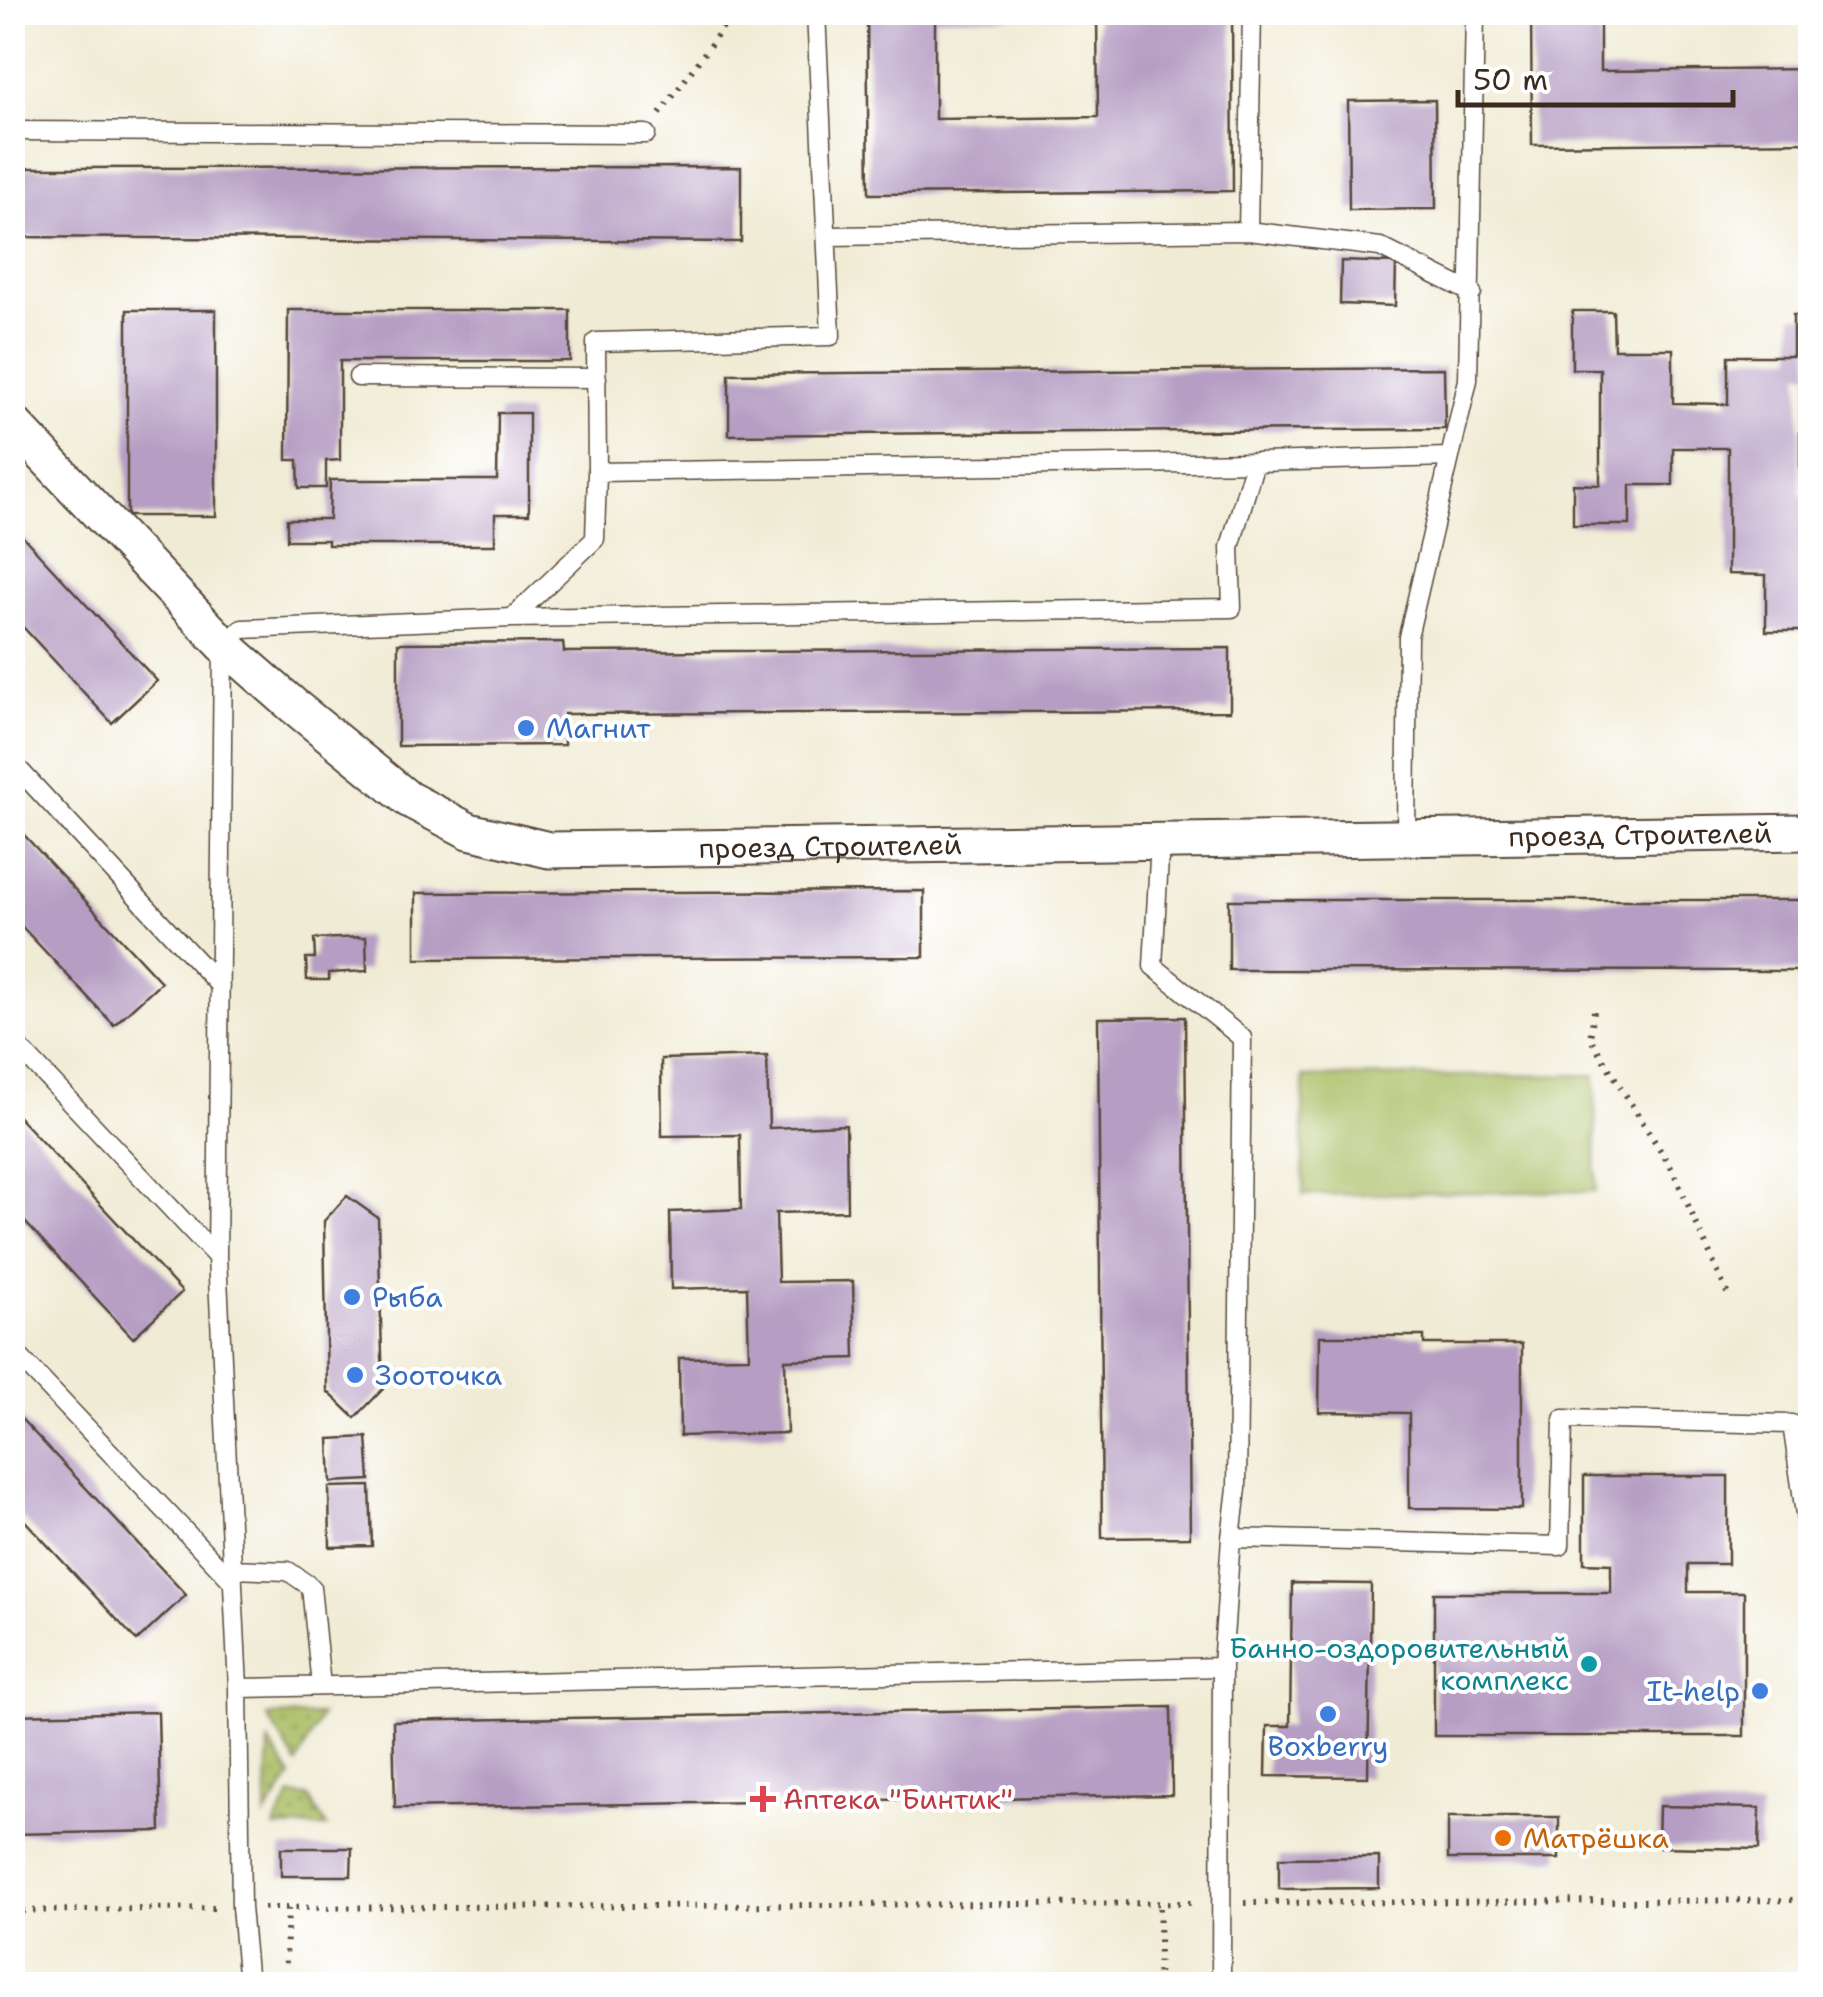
<svg xmlns="http://www.w3.org/2000/svg" width="1823" height="1997" font-family="'Shantell Sans',sans-serif">
<style>
.grass{fill:url(#grass-dots);stroke:#727340;stroke-width:2.5}
.pitch{fill:#a8bc61;stroke:#727340;stroke-width:2.5}
.building{fill:#b59dc3;fill-rule:evenodd}
.lines{fill:none;stroke-linecap:round;stroke-linejoin:round}
.service-casing{stroke:#564739;stroke-width:21}
.minor-casing{stroke:#564739;stroke-width:39}
.path{stroke:#564739;stroke-width:6;stroke-dasharray:2.5 8;stroke-linecap:butt}
.service{stroke:#fff;stroke-width:18}
.minor{stroke:#fff;stroke-width:35}
.shop-dot{fill:#3f7fe0;stroke:#fff;stroke-width:4}
.culture-dot{fill:#0f9aa8;stroke:#fff;stroke-width:4}
.health-dot{fill:#e0444e;stroke:#fff;stroke-width:4}
.food-dot{fill:#e8710a;stroke:#fff;stroke-width:4}
.labels{text-anchor:middle;stroke-width:8;stroke-linejoin:round;paint-order:stroke}
.shop-label{font-size:28px;fill:#366cbe;stroke:#fff;text-anchor:start}
.street-label{font-size:28px;fill:#3b2a1e;stroke:#fff}
.culture-label{font-size:28px;fill:#0d838f;stroke:#fff;text-anchor:end}
.health-label{font-size:28px;fill:#be3a42;stroke:#fff;text-anchor:start}
.food-label{font-size:28px;fill:#c56008;stroke:#fff;text-anchor:start}
</style>
<defs>
<pattern id="grass-dots" width="8" height="8" patternUnits="userSpaceOnUse" patternTransform="scale(2.5)"><rect width="8" height="8" fill="#a8bc61"/><path d="M2 2h.1M6 6h.1" fill="none" stroke="#8a994f" stroke-width="1.8" stroke-linecap="round"/></pattern>
</defs>
<rect width="100%" height="100%" fill="#fff"/>
<filter id="ink" filterUnits="userSpaceOnUse"><feTurbulence type="fractalNoise" baseFrequency=".01" numOctaves="2"/><feDisplacementMap in="SourceGraphic" scale="20" xChannelSelector="R" yChannelSelector="G"/><feConvolveMatrix kernelMatrix="1 2 1 2 8 2 1 2 1" color-interpolation-filters="sRGB"/></filter>
<filter id="wash" filterUnits="userSpaceOnUse"><feTurbulence type="fractalNoise" baseFrequency=".0048" numOctaves="4" result="noise"/><feDisplacementMap in="SourceGraphic" scale="40" xChannelSelector="R" yChannelSelector="G"/><feGaussianBlur stdDeviation="2.25" result="paint"/><feColorMatrix in="noise" values="0 0 0 0 0 0 0 0 0 0 0 0 0 0 0 0 0 1.4 0 .05"/><feComposite in="paint" operator="in"/></filter>
<g filter="url(#wash)">
<rect width="100%" height="100%" fill="#f0ebd4"/>
<!-- grass -->
<path class="grass" d="M321,1715l-24,49 -30,-48z
M269,1742l22,35 -25,38z
M291,1795l17,2 19,30 -53,1z"/>
<!-- pitch -->
<path class="pitch" d="M1595,1075l1,116 -293,4v-118z"/>
<g id="blocks">
<!-- building -->
<path class="building" d="M867,12h365l1,179 -364,3zM1097,16l1,101 -163,2v-101z
M1531,12h69v59l210,-2v73l-278,3z
M1435,100l1,109 -87,1 -1,-109z
M741,167v75l-729,-5v-67l17,-2z
M1341,261l55,2 -1,43 -55,-2z
M127,310h89v206h-89z
M288,310h282v51h-230v99l-14,1v27h-27l-1,-28h-11z
M1572,311h41l1,38h59v54l55,1v-48h65v-41h17v58h-10v122h10v136h-44v-56l-38,-1v-126h-55v37h-43v40h-57v-41l27,1v-116h-28z
M1444,368l1,61 -716,6v-61z
M498,413h31v101h-34v31h-167v-5h-41v-21h42l1,-39h167z
M12,525l145,156 -45,42 -100,-108z
M563,642l1,10 666,-4v63l-666,3v31l-166,1v-103z
M12,822l149,160 -47,43 -102,-109z
M924,891v66l-508,2v-66z
M1229,900h581v71l-581,-1z
M366,937l1,34 -38,2v7h-22l-1,-22h9l-1,-19z
M1185,1017l5,520 -88,1 -4,-520z
M767,1056l2,72 77,-3 1,86 -71,2 2,69 75,-1 2,77 -70,2 2,73 -107,3 -1,-78 70,-1 -2,-70 -76,2 -1,-77 71,-3 -1,-74 -78,1 -1,-77z
M12,1110l170,182 -49,46 -121,-130z
M347,1196l31,22 5,171 -28,29 -28,-27 -3,-170z
M1320,1336h104v8h98v165l-113,-1v-95l-90,-1z
M12,1409l174,186 -49,46 -125,-134z
M367,1437l3,43 -39,2 -2,-43z
M1584,1476h144v88h-40v28h56v144h-310v-143h177v-29l-27,-1z
M370,1486l2,60 -42,1 -1,-60z
M1292,1583l79,1 -3,193 -102,-1 1,-50h23z
M1171,1707l1,88 -777,13 -2,-87z
M158,1712l3,119 -149,3v-119z
M1659,1806l101,2 -1,41 -101,-2z
M1448,1817h111v42h-111z
M281,1848h71l-1,28h-70z
M1379,1857v31l-100,1v-31z"/>
</g>
</g>
<g filter="url(#ink)">
<use href="#blocks" fill-opacity="0" stroke="#564739" stroke-width="2.5"/>
<g class="lines">
<!-- service casing -->
<g class="service-casing">
<path id="service" d="M1252,12l-4,219 132,16 92,46
M12,131l634,3
M827,236l421,-5
M358,377l239,1
M1255,462l195,-5
M512,618l83,-79 2,-67
M12,762l208,224
M1406,838l2,-201 60,-257 7,-368
M1160,841l-7,125 89,72 -5,450 -6,50
M12,1040l205,217
M12,1349l221,233
M232,1569l56,2 23,16 10,99
M238,1688l984,-21
M248,1984l-7,-77 -3,-219 -21,-431 6,-613 19,-15 270,-11 720,-10 -2,-61 25,-85 -658,10 -1,-130 235,-6 -15,-324
M1221,1984l1,-317 9,-129 329,8 3,-127 229,5 18,124"/>
</g>
<!-- minor casing -->
<g class="minor-casing">
<g id="minor">
<path id="s1" d="M12,422l211,222 72,63 113,92 61,32 80,19 1261,-18"/>
</g>
</g>
<!-- path -->
<path class="path" d="M660,114l67,-92 11,-10
M1594,1011l-4,27 82,131 56,126
M1244,1903l566,-3
M264,1908l932,-5
M12,1911l204,-3
M285,1984l3,-75
M1158,1984l2,-81"/>
<!-- service -->
<use href="#service" class="service"/>
<!-- minor -->
<use href="#minor" class="minor"/>
</g>
</g>
<!-- markers -->
<g class="shop-dot">
<circle cx="526" cy="728" r="10"/>
<circle cx="352" cy="1297" r="10"/>
<circle cx="355" cy="1375" r="10"/>
<circle cx="1760" cy="1691" r="10"/>
<circle cx="1328" cy="1714" r="10"/>
</g>
<circle class="culture-dot" cx="1589" cy="1664" r="10"/>
<path class="health-dot" d="M758 1784h10v10h10v10h-10v10h-10v-10h-10v-10h10z"/>
<circle class="food-dot" cx="1503" cy="1838" r="10"/>
<g class="labels">
<!-- shop labels -->
<g class="shop-label">
<text x="546" y="738">Магнит</text>
<text x="372" y="1307">Рыба</text>
<text x="375" y="1385">Зооточка</text>
<text x="1740" y="1701" text-anchor="end">It-help</text>
<text x="1328" y="1756" text-anchor="middle">Boxberry</text>
</g>
<!-- street labels -->
<g class="street-label">
<text dy="10" stroke="none"><textPath href="#s1" startOffset="1790">проезд Строителей</textPath></text>
<text dy="10" stroke="none"><textPath href="#s1" startOffset="980">проезд Строителей</textPath></text>
</g>
<!-- culture labels -->
<g class="culture-label">
<text x="1569" y="1658">Банно-оздоровительный<tspan x="1569" dy="32">комплекс</tspan></text>
</g>
<!-- health labels -->
<g class="health-label">
<text x="783" y="1809">Аптека "Бинтик"</text>
</g>
<!-- food labels -->
<g class="food-label">
<text x="1523" y="1848">Матрёшка</text>
</g>
</g>
<!-- margin -->
<rect width="1823" height="1997" fill="none" stroke="#fff" stroke-width="50"/>
<!-- scale -->
<path d="M1458 90v15h275v-15" fill="none" stroke="#3b2a1e" stroke-width="5"/>
<text x="1473" y="90" font-size="30" fill="#3b2a1e" stroke="#ffffff" stroke-width="8" paint-order="stroke">50 m</text>
</svg>
